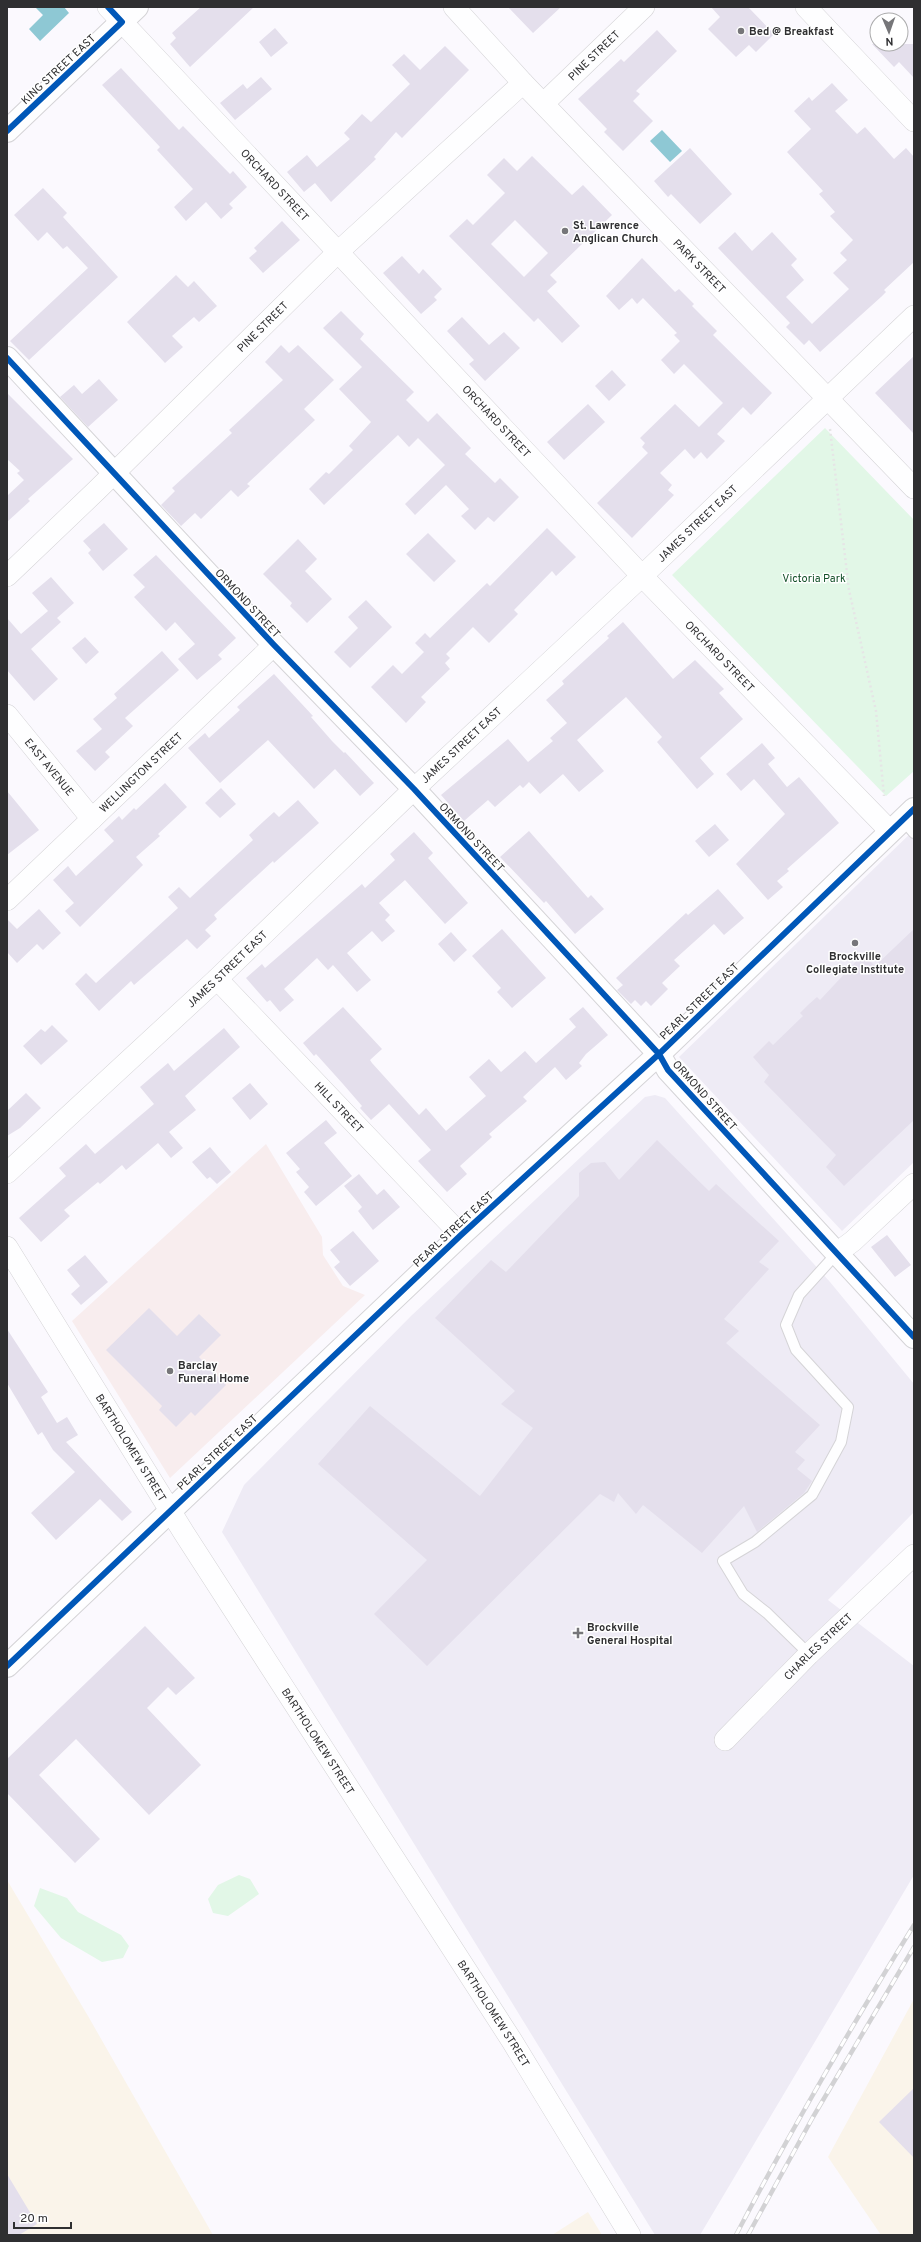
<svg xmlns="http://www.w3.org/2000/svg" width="921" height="2242" font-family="Overpass,sans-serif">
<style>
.commercial{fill:#f8edee}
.industrial{fill:#faf4ea}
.built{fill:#eeebf5}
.green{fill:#e2f7e7}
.water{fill:#8ec8d4}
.building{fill:#e4dfec;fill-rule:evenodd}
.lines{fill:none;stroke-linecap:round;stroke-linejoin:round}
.service-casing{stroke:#d5d4d7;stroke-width:12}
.minor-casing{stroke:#d5d4d7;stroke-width:22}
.tertiary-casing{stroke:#d5d4d7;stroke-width:24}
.primary-casing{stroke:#d5d4d7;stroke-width:24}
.path{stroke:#e6e5e6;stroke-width:2.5;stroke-dasharray:2 3;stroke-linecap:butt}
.service{stroke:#fefeff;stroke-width:10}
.minor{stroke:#fefeff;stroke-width:21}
.tertiary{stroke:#fefeff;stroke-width:22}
.primary{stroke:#fefeff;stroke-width:22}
.rail-casing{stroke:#d2d2d4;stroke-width:4.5}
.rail{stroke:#fff;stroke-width:3;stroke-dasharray:9;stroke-linecap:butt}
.cycleway-casing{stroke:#fff;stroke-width:8}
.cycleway{stroke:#0057b8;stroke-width:6}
.poi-dot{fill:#767679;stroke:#fff;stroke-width:1.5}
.labels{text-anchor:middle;stroke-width:3;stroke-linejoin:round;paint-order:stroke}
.poi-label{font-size:11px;font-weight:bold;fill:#2f2f31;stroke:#fff;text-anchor:start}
.street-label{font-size:11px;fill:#2f2f31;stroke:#fff}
.park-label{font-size:11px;fill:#135028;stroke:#fff}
</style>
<rect width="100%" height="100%" fill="#fbf9fe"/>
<!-- commercial -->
<path class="commercial" d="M266,1144l56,93 1,18 20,31 22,9 -195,183 -98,-157z"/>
<!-- industrial -->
<path class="industrial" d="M7,1880l81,136 125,219h-206z
M914,1999v236h-33l-53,-78z
M588,2212l14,23h-50z"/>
<!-- built -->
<path class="built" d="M914,830v332l-72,69 -163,-174z
M655,1095l10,3 165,184 84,102v128l-86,88 86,66v209l-214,360h-45l-433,-703 22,-47 167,-169 234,-219z"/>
<!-- green -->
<path class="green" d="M825,428l89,92v251l-28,25 -214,-221z
M239,1875l11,4 9,15 -31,22 -15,-3 -5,-14 10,-14z
M40,1888l27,10 11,14 43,23 8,11 -6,12 -21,4 -41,-24 -27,-32z"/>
<!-- water -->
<path class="water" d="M38,7h26l5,6 -29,28 -11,-12 14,-14 -7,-7z
M662,130l20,21 -12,11 -20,-21z"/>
<!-- building -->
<path class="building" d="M201,7h53l-64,60 -20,-23 6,-6 -4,-5z
M508,7h53l-28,26z
M711,7h37l26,27 -18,18 -7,-7 -13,12 -28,-28 12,-12z
M275,28l13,15 -17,14 -12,-15z
M657,30l20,21 -41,40 4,3 -7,7 20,20 -30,30 -19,-19 3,-3 -29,-30 43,-40 3,3z
M872,44h42v34l-15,-16 -5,5z
M445,46l24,24 -67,68 -6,-6 -22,25 2,2 -45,43 -16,-19 -11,9 -17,-20 20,-17 10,12 33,-28 -6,-6 18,-19 9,8 39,-38 -18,-19 12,-11 16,16z
M121,68l58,62 4,-4 47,48 3,-3 14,16 -18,17 4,4 -12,11 -15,-17 -20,19 -12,-14 19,-18 -36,-39 3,-3 -58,-62z
M261,77l11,12 -37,31 -15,-17 23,-19 4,5z
M832,83l16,17 -13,11 22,23 8,-7 29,32 12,-11 8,9v105l-30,28 2,2 -5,5 -61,55 -11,-12 -5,5 -18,-18 4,-4 -72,-75 17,-16 17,19 20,-19 25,27 -6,6 13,15 -18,17 26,27 37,-35 -16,-16 14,-13 -7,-7 13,-13 -23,-24 5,-4 -16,-18 4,-3 -36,-39 24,-23 -17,-18 15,-14 3,4z
M690,148l42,46 -32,30 -29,-30 -3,3 -14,-16z
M532,156l40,39 11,-10 29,30 -62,60 7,7 -10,9 33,35 -18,17 -24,-25 -4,4 -85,-86 18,-17 6,6 32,-32 -18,-18 17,-17 13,13zM515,220l33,33 -24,24 -33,-33z
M43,188l24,25 -4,4 55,60 -89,83 -19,-19 78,-73 -21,-22 -4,3 -16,-17 -9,9 -24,-26z
M282,221l18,19 -37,33 -14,-15 8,-7 -3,-3z
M402,256l17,18 4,-5 19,20 -8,8 3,3 -16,14 -38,-41z
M642,258l33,34 4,-3 15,15 -2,2 25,25 -4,4 59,58 -21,22 -8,-8 -26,27 8,7 -18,18 -6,-7 -7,7 -9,-10 -25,24 12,12 -4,5 6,5 -42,43 -35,-35 51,-50 -6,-6 3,-4 -5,-5 35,-34 24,23 24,-24 -39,-39 -10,10 -13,-14 19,-19 -6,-6 3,-2 -34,-35 -6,6 -5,-6 -13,12 -13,-14z
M176,275l12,12 6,-6 23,25 -18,16 -5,-5 -22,19 11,11 -18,16 -38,-41z
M341,311l23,23 -4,5 54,53 -8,8 22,22 9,-9 34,35 -6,6 30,29 5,-5 19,19 -25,25 -6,-5 -13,13 -14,-14 8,-7 -23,-24 -31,30 -10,-11 40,-39 -27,-27 -9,9 -11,-12 -74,70 -15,-16 17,-17 3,2 24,-24 -4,-4 22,-24 -32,-33 23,-22 -39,-39z
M462,317l27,28 15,-13 16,16 -35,33 -16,-17 5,-4 -27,-29z
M281,345l8,8 9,-8 36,35 -30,29 11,11 -68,64 3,2 -12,11 -7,-7 -30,29 -6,-6 -14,13 -20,-21 14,-14 -3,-3 60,-55 -3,-3 54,-50 -18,-18z
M914,356v78l-39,-41z
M612,370l14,15 -17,16 -14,-15z
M99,379l19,21 -30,27 -28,-30 14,-12 8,9z
M7,393l66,66 -45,40 2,2 -23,21v-26l17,-16 -7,-7 3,-2 -13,-12z
M588,404l17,18 -41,38 -17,-18z
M104,523l24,26 -25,22 -15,-18 3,-3 -8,-9z
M547,528l29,29 -20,19 -4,-5 -38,39 4,4 -29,29 -16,-16 -27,27 4,4 -5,5 5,6 -29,28 5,5 -20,21 -35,-36 22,-22 9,9 22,-22 -9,-9 10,-10 5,5 57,-55 3,3z
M428,533l28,28 -22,21 -28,-28z
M298,539l19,20 -12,12 27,28 -25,24 -17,-17 2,-3 -29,-29z
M156,555l80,83 -18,17 4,4 -25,21 -19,-21 17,-15 -20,-22 -9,9 -32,-34 11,-10 -12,-12z
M51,577l23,26 -17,15 4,4 -30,27 27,30 -24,22 -27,-31v-52l14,16 27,-23 -16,-18z
M366,600l26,27 -42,41 -16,-16 24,-24 -10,-11z
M623,622l50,57 22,-19 29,29 -5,4 24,26 -43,39 14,16 -17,15 -40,-47 5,-5 -36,-40 -49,43 27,31 -25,21 -16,-18 -23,20 -11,-12 -6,6 -3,-3 -25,22 -7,-7 -24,21 -23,-26 67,-56 20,23 25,-21 -3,-3 17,-15 -21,-23 18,-16 -2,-3 47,-43 -2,-2z
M85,637l14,15 -13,12 -14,-16z
M162,651l17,19 -54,48 8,8 -28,26 5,5 -15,14 -19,-20 26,-22 -9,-10 24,-21 -3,-4z
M274,674l39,42 -2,1 21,24 12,12 1,-1 29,31 -14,13 -25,-27 -21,20 -46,-49 -48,43 -32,-35 17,-15 4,5 31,-28 -3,-3z
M762,743l13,15 -7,6 19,23 12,-10 40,46 -52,46 2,2 -12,10 6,6 -15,13 -32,-36 49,-50 -31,-35 -13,12 -15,-17z
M165,783l22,24 -29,27 2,2 -24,21 7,8 -63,62 -15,-16 9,-8 -21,-23 15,-14 8,10 38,-35 -10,-11 15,-14 3,4 12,-12 2,2z
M221,788l15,16 -16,14 -15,-15z
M7,791l32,39 -32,25z
M298,800l21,23 -45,40 -1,-2 -59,54 3,4 -12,11 6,6 -14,13 -10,-10 -53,46 -3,-4 -32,30 -24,-27 11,-11 10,10 82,-75 -10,-11 11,-10 11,11 63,-58 -4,-5 15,-14 10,-9 5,5z
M715,824l14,16 -20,17 -14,-16z
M529,831l59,67 3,-3 13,14 -29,25 -29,-33 -2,2 -44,-46z
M414,832l19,21 -5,5 40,45 -23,21 -40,-44 -26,23 11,12 -5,5 10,11 -13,11 -10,-11 -25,22 24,27 -14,12 -24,-27 -5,5 -11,-12 -33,31 10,11 -14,12 -10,-12 -3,2 -21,-24 16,-14 3,4 97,-84 3,4 30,-28 -5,-6z
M718,889l26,29 -20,17 -10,-11 -40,36 6,6 -18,17 6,6 -17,17 -5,-5 -5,5 -6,-6 -4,4 -14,-14 6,-5 -7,-7 70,-65 2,2z
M39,909l22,24 -18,17 -6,-6 -20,19 -10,-11v-33l10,10z
M502,929l44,49 -34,30 -15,-16 4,-4 -29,-32z
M914,929v191l-70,66 -18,-19 10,-12 -72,-73 5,-7 -16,-18 16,-16 4,4 30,-29 -3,-3 8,-8 9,-8 3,3 43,-46 12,12z
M451,932l16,18 -13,12 -16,-18z
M343,1007l39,42 -12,11 2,3 47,52 7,-7 20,23 40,-35 -17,-19 20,-18 12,13 24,-21 11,12 40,-36 -7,-8 14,-12 25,28 -22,19 -7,9 3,3 -16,14 -11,-13 -32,30 4,4 -38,33 3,3 -32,29 7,8 -20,18 -29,-31 13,-11 -42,-46 -18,16 -11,-12 2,-2 -19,-22 -27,-30 -2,2 -11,-13z
M52,1025l16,16 -27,24 -18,-19 18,-17 4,3z
M224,1028l16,19 -55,49 11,14 -27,22 14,16 -12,10 -13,-15 -32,27 -4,-5 -22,19 -2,-2 -34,28 6,6 -29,26 -22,-24 47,-42 -7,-8 27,-24 9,10 59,-50 -14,-17 28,-24 6,8z
M250,1083l18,21 -18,16 -18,-22z
M26,1093l15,15 -21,20 -13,8v-25z
M326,1120l11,13 -13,10 28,33 -36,30 -12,-14 5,-5 -13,-15 4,-3 -14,-16z
M657,1140l52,51 7,-7 63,57 -20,21 10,7 -45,50 15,12 -13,12 94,82 -25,27 10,8 -8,9 15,12 -8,12 -47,39 -13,-26 -42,47 -59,-48 -7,9 -18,-21 -4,9 -14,-8 -173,172 -53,-52 53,-54 -109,-96 52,-58 110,90 53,-68 -32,-24 14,-13 -80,-73 56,-58 15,12 73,-76v-23l12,-10 14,-1 14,18z
M210,1147l21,25 -14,12 -7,-7 -3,2 -15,-17z
M359,1174l18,21 7,-6 16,18 -27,23 -15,-19 4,-4 -18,-21z
M353,1231l26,30 -29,25 -16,-19 6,-5 -10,-12z
M887,1235l24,30 -16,12 -24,-30z
M85,1255l23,27 -27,23 -10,-11 9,-8 -13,-16z
M149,1308l28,28 22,-22 22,21 -22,22 27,28 -31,31 -4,-4 -15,15 -17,-17 3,-4 -56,-56z
M7,1329l41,63 -7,5 16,26 10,-6 11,18 -12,7 66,70 -10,9 -22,-22 -44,41 -25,-27 44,-41 -22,-22 -11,-18 -4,3 -31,-52z
M145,1626l50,52 -19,17 -8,-8 -21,21 54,57 -52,50 -73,-76 -37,36 61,64 -25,24 -68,-70v-34z
M914,2088v70l-35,-36z
M7,2174l30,50 -18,11h-12z"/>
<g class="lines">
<!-- service casing -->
<g class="service-casing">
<path id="service" d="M903,820l11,13
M809,1654l-42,-41 -24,-19 -20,-33 32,-19 57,-47 29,-53 7,-35 -52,-57 -10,-25 13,-30 38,-42"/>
</g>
<!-- minor casing -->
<g class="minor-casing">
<g id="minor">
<path id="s1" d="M108,7l534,569 248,255"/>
<path id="s2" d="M454,7l69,76 391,405"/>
<path d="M806,7l108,114"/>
<path id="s3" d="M544,103l100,-96"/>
<path id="s4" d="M7,576l90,-86 242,-239 184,-168"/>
<path id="s5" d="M7,715l85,104"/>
<path id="s6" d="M7,900l267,-255"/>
<path id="s7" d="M217,979l244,256"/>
<path id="s8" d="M7,1173l210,-194 197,-190 228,-213 272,-260"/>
<path id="s9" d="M7,1247l177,286 328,508 118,194"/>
<path d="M837,1253l16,-12 61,-57"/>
<path id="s10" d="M725,1740l84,-86 105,-99"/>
</g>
</g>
<!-- tertiary casing -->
<g class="tertiary-casing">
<path id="tertiary" d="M7,358l267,287 140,144 245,265 9,16 246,267
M7,1666l454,-431 198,-181 255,-245"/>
</g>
<!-- primary casing -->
<g class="primary-casing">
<path id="primary" d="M7,131l130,-124"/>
</g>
<!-- path -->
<path class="path" d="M830,429l19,161 27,121 8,85"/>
<!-- service -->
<use href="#service" class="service"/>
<!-- minor -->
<use href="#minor" class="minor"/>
<!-- tertiary -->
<use href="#tertiary" class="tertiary"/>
<!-- primary -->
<use href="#primary" class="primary"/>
<!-- rail casing -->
<g class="rail-casing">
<path id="rail" d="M736,2235c55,-105 115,-208 178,-310
M748,2235l65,-118 101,-170"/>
</g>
<!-- rail -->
<use href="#rail" class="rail"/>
<!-- cycleway casing -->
<g class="cycleway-casing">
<path id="cycleway" d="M7,131l115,-109 -14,-15
M7,358l267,287 140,144 245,265 9,16 246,267
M7,1666l454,-431 198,-181 255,-245"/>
</g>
<!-- cycleway -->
<use href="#cycleway" class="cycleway"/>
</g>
<!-- markers -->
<g class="poi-dot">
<circle cx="741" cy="31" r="4"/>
<circle cx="565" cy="231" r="4"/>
<circle cx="855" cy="943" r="4"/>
<circle cx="170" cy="1371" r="4"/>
<path d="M576 1627h4v4h4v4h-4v4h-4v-4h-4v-4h4z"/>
</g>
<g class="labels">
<!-- poi labels -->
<g class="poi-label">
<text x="749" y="35">Bed @ Breakfast</text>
<text x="573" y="229">St. Lawrence<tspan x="573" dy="13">Anglican Church</tspan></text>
<text x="855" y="960" text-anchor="middle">Brockville<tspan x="855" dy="13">Collegiate Institute</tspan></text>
<text x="178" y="1369">Barclay<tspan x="178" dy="13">Funeral Home</tspan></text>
<text x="587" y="1631">Brockville<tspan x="587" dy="13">General Hospital</tspan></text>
</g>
<!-- street labels -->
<g class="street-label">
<text dy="4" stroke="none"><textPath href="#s3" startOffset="69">PINE STREET</textPath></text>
<text transform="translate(58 69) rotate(-43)" y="4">KING STREET EAST</text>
<text dy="4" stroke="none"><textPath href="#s1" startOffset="244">ORCHARD STREET</textPath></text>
<text dy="4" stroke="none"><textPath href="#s2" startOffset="357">PARK STREET</textPath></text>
<text dy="4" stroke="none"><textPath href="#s4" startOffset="357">PINE STREET</textPath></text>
<text dy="4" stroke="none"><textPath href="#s1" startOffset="568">ORCHARD STREET</textPath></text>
<text dy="4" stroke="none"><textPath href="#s8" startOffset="948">JAMES STREET EAST</textPath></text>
<text transform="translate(248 603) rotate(47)" y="4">ORMOND STREET</text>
<text dy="4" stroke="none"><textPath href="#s1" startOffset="892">ORCHARD STREET</textPath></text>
<text dy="4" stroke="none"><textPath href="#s8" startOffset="624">JAMES STREET EAST</textPath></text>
<text dy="4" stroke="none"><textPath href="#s5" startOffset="67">EAST AVENUE</textPath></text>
<text dy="4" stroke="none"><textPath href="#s6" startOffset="185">WELLINGTON STREET</textPath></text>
<text transform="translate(472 837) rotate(47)" y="4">ORMOND STREET</text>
<text dy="4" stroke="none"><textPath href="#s8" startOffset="300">JAMES STREET EAST</textPath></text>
<text transform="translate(699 1001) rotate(-44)" y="4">PEARL STREET EAST</text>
<text transform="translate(705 1095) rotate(48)" y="4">ORMOND STREET</text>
<text dy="4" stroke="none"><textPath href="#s7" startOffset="177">HILL STREET</textPath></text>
<text transform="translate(453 1229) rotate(-43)" y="4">PEARL STREET EAST</text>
<text dy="4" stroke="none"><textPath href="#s9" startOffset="236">BARTHOLOMEW STREET</textPath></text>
<text transform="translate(217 1452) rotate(-43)" y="4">PEARL STREET EAST</text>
<text dy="4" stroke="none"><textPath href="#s10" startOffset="132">CHARLES STREET</textPath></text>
<text dy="4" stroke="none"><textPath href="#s9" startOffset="584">BARTHOLOMEW STREET</textPath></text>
<text dy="4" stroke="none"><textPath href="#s9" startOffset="908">BARTHOLOMEW STREET</textPath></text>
</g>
<!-- park labels -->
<g class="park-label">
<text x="814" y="582">Victoria Park</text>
</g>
</g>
<!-- border -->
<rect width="921" height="2242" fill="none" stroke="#2f2f31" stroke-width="16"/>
<!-- north arrow -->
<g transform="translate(889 32) rotate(178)"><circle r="19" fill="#ffffff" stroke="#acacad"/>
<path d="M0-3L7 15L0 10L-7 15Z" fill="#767679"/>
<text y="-6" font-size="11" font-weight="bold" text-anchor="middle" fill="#2f2f31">N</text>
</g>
<!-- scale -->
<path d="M14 2222v6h57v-6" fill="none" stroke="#2f2f31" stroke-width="2"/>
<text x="20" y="2222" font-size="12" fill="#2f2f31" stroke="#ffffff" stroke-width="3" paint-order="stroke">20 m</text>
</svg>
